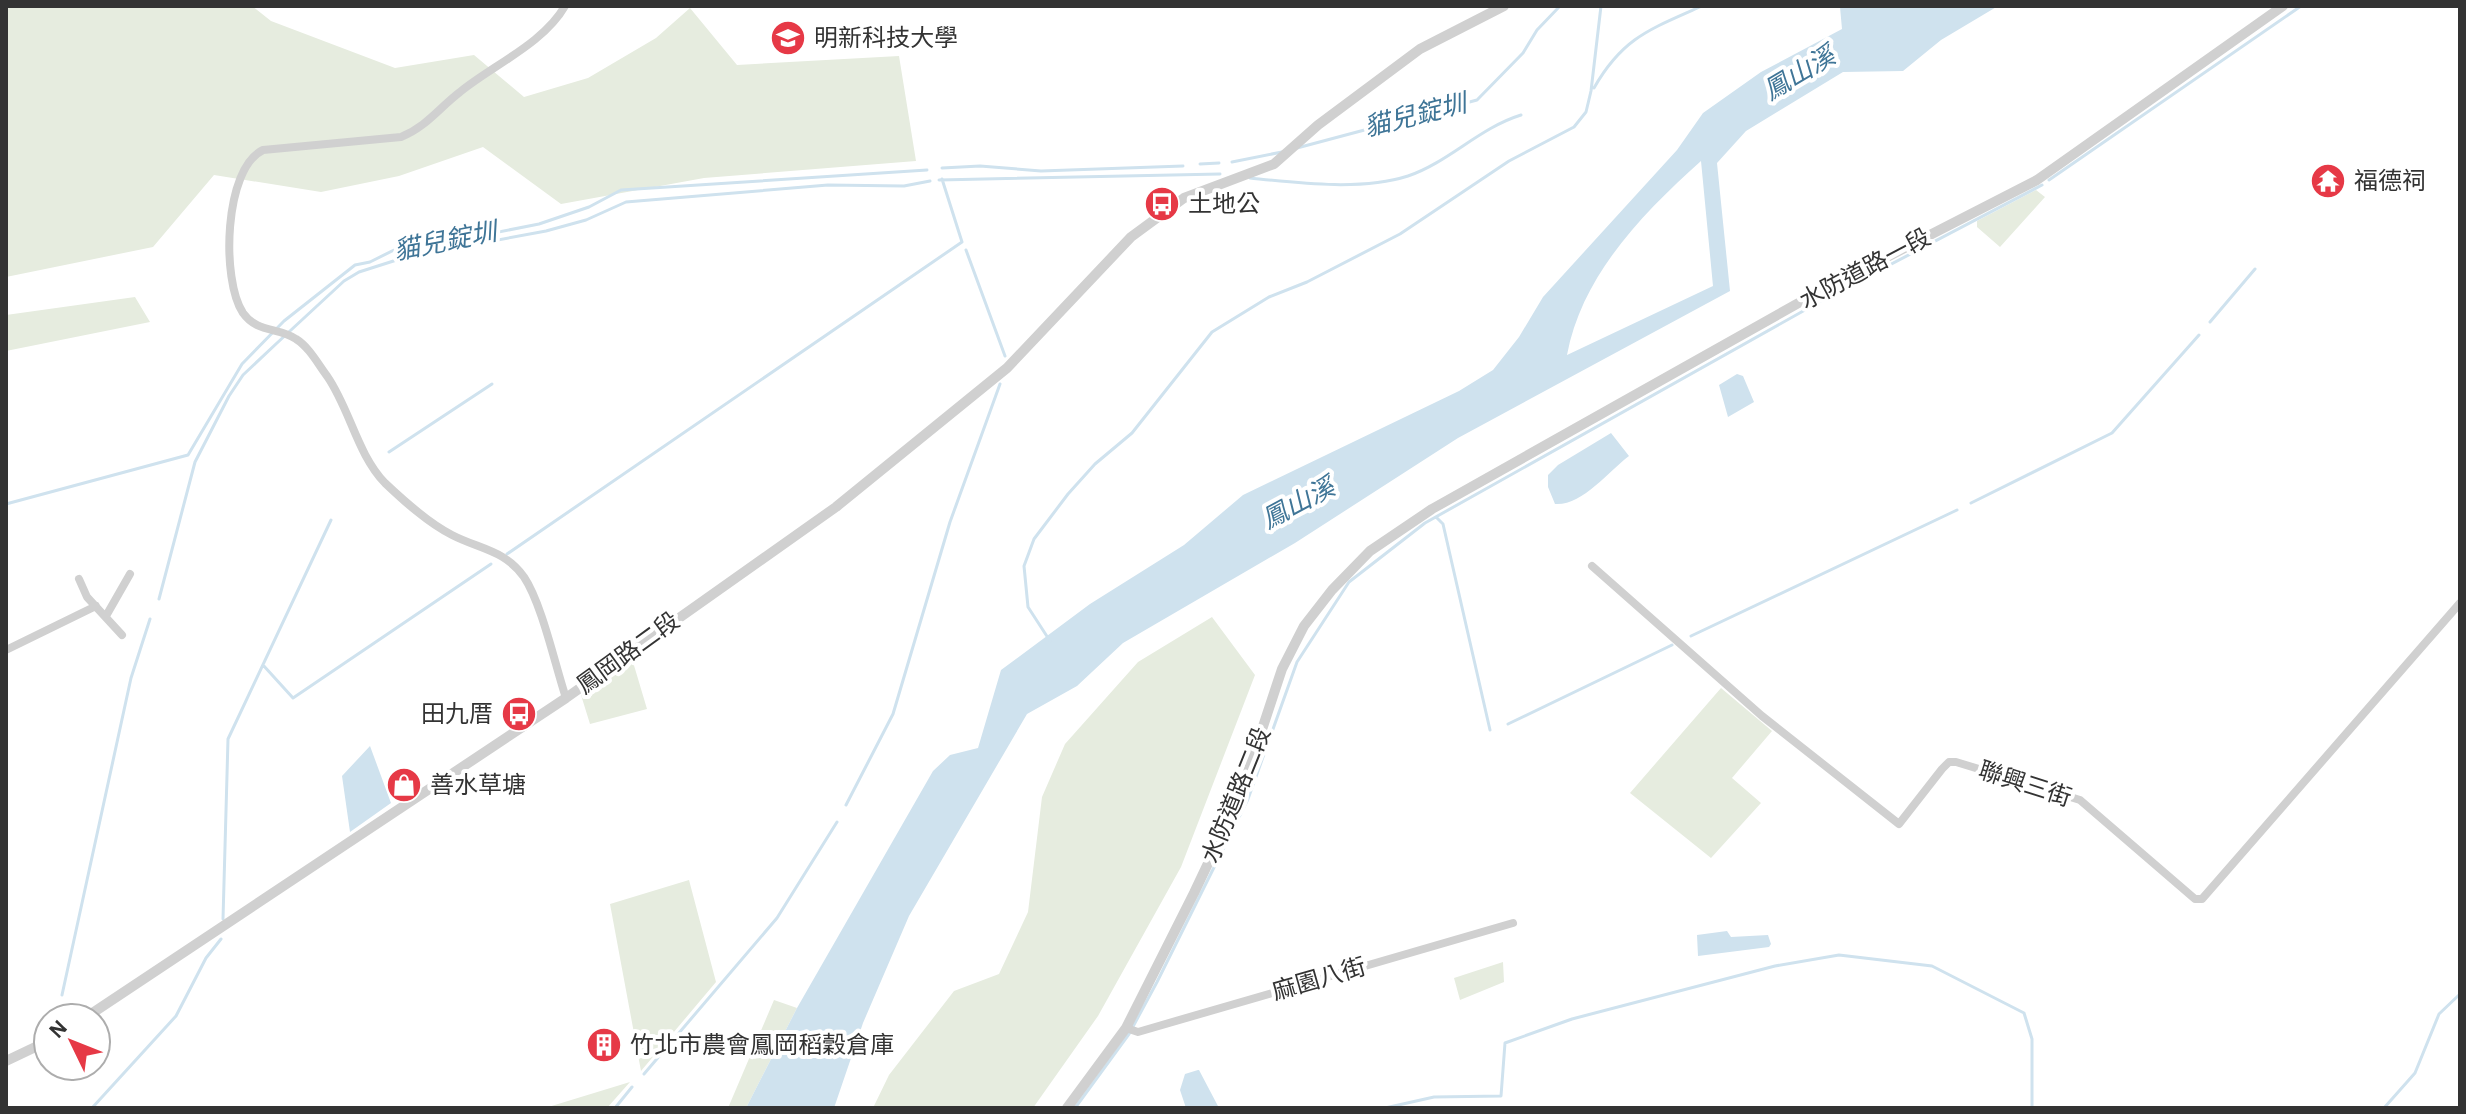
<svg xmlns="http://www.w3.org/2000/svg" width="2466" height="1114" font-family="'Alegreya Sans','Noto Sans TC',sans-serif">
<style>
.green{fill:#e6ecdf}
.water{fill:#cfe2ee;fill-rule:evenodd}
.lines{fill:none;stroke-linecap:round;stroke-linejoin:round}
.stream{stroke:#cfe2ee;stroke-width:3}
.minor{stroke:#d0d0d0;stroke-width:8}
.tertiary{stroke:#d0d0d0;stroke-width:10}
.labels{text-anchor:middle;stroke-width:8;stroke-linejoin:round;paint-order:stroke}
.poi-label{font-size:24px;fill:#333;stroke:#fff;text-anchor:start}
.street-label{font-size:24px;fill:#333;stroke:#fff}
.water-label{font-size:26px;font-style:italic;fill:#3f7597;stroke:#fff}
</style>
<rect width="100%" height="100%" fill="#fff"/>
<!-- green -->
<path class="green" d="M6,6h246l19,15 124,47 79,-13 50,42 64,-19 68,-40 34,-30 47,57 162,-9 17,105 -212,17 -143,26 -78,-57 -84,29 -78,16 -107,-17 -61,72 -147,30z
M2036,190l9,7 -45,50 -23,-20v-6z
M135,297l15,25 -144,29v-36z
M1212,617l43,58 -74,192 -83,149 -65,92h-160l16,-33 65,-84 45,-17 29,-62 14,-115 23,-53 73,-82z
M633,662l14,47 -57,15 -9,-29z
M1721,688l51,43 -40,47 29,25 -50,55 -81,-65z
M689,880l27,102 -75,89 -31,-167z
M1503,962l1,20 -44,18 -6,-22z
M774,1000l23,8 -51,100h-18z
M630,1082l-23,26h-62z"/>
<!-- water -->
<path class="water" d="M1998,6l-57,34 -38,31 -60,1 -97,59 -29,32 13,128 -272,147 -163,105 -172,100 -46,43 -50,28 -118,202 -46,107 -29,85h-88l51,-100 136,-237 17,-16 28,-7 23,-78 89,-66 94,-59 59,-50 216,-104 34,-21 26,-33 24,-40 134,-147 26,-37 58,-41 81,-43 -2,-22zM1701,161l12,125 -146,69c15,-80 76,-142 134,-194z
M1737,374l6,2 11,26 -26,15 -9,-32z
M1611,433l18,23c-21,16 -47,50 -74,48l-7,-17v-12l10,-10z
M370,746l21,57 -41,29 -8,-56z
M1727,931l4,6 37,-2 3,9 -2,3 -71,9 -1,-21z
M1198,1070h1l20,38h-33l-6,-18 5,-16z"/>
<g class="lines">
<!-- stream -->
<path class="stream" d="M1594,88c29,-51 57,-59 108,-82
M1297,148l180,-48 46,-47 14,-23 23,-24
M1232,162l50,-10
M1200,164l19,-1
M942,168l38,-2 61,5 142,-5
M1250,178c48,5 111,13 158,-2 41,-14 71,-48 113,-61
M939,180l281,-6
M2049,180l252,-174
M966,250l39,106
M1819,302l223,-117
M2210,322l45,-53
M389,452l103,-68
M1971,503l141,-70 87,-98
M6,504l182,-49 54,-91 42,-43 71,-56 15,-3 34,-17 59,-6 76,-15 50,-17 32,-17 306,-20
M1437,518l6,6 47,206
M507,554l455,-312 -20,-63
M159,599l36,-137 34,-66 14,-21 34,-32 67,-62 15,-9 47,-15 140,-26 40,-11 40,-18 202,-17 76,1 26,-5
M1691,636l266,-126
M1050,641l-22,-34 -4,-41 10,-27 34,-45 27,-30 37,-31 80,-101 57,-35 38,-15 93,-48 109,-73 65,-34 12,-15 5,-21 10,-85
M263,665l30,33 198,-134
M1508,724l164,-79
M846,805l47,-91 57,-192 50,-138
M223,919l5,-180 103,-219
M62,995l69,-317 19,-59
M644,1074l133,-156 60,-96
M92,1108l84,-92 30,-58 15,-19
M615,1108l17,-21
M1075,1108l54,-74 28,-52 91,-183 49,-137 52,-80 76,-59 380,-213
M1385,1108l49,-11 67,-1 4,-53 67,-24 203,-53 64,-11 93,11 92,47 8,26v69
M2384,1108l31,-35 24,-59 21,-20"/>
<!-- minor -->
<path class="minor" d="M565,6c-22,38 -72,59 -105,86 -21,16 -34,35 -59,45l-138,13c-39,18 -42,130 -20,163 14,20 35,14 53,26 13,8 22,25 31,37 23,33 30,78 58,107 19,18 43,40 67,52 27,14 53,15 72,42 18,27 31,88 42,121
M1592,566l170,150 137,108 43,-55 7,-7h7l124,38 115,99h7l258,-296
M79,579l8,18 35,38
M106,616l24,-42
M6,650l90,-44
M1126,1028l12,4 375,-109"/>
<!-- tertiary -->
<path class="tertiary" d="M85,1018l481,-320 270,-191 171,-139 124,-131 53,-39 90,-34 44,-39 102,-76 84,-43
M6,1061l42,-20
M1067,1108l59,-80 68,-135 46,-97 42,-127 22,-43 28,-36 38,-39 62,-42 379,-213 226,-116 246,-174"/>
</g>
<!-- icons -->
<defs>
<g id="university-disc" transform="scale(1.8)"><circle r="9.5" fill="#e63946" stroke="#fff"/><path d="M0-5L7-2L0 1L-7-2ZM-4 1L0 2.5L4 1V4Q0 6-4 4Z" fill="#fff"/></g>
<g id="temple-disc" transform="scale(1.8)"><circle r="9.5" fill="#e63946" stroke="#fff"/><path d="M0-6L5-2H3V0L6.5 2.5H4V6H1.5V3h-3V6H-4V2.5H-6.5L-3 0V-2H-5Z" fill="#fff"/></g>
<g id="bus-disc" transform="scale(1.8)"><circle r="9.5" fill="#e63946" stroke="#fff"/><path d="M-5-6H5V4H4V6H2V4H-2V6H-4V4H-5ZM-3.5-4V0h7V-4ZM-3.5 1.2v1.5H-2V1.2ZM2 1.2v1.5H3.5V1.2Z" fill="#fff"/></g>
<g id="shop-disc" transform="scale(1.8)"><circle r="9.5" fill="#e63946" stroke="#fff"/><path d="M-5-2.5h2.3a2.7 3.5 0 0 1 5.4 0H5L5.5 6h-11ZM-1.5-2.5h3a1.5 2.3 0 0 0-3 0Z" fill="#fff"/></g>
<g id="building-disc" transform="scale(1.8)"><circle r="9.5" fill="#e63946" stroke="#fff"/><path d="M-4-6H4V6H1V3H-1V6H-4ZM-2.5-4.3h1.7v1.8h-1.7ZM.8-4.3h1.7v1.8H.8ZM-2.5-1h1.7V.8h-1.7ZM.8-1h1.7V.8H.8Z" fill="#fff"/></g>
</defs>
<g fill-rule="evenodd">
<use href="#university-disc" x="788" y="38"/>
<use href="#temple-disc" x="2328" y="181"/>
<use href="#bus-disc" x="1162" y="204"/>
<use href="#bus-disc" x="519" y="714"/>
<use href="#shop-disc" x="404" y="785"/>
<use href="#building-disc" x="604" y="1045"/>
</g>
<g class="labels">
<!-- poi labels -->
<g class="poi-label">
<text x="814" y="46">明新科技大學</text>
<text x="2354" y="189">福德祠</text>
<text x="1188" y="212">土地公</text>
<text x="493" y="722" text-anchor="end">田九厝</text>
<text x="430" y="793">善水草塘</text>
<text x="630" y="1053">竹北市農會鳳岡稻穀倉庫</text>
</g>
<!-- street labels -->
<g class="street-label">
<text transform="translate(1865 269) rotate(-28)" y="8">水防道路一段</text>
<text transform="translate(628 653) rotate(-36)" y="8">鳳岡路二段</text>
<text transform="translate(2025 784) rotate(18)" y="8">聯興三街</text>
<text transform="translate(1236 795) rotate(-68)" y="8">水防道路二段</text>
<text transform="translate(1319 979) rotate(-16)" y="8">麻園八街</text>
</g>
<!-- water labels -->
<g class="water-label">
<text transform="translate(1799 73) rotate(-31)" y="9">鳳山溪</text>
<text transform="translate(1415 115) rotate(-14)" y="9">貓兒錠圳</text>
<text transform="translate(445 241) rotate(-11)" y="9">貓兒錠圳</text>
<text transform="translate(1298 503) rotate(-28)" y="9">鳳山溪</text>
</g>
</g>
<!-- border -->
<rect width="2466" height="1114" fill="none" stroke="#333333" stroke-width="16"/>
<!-- north arrow -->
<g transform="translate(72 1042) rotate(313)"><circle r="38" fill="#ffffff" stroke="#adadad" stroke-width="2"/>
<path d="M0-6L14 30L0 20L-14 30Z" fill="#e63946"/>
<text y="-12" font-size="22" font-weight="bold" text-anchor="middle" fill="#333333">N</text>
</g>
</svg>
